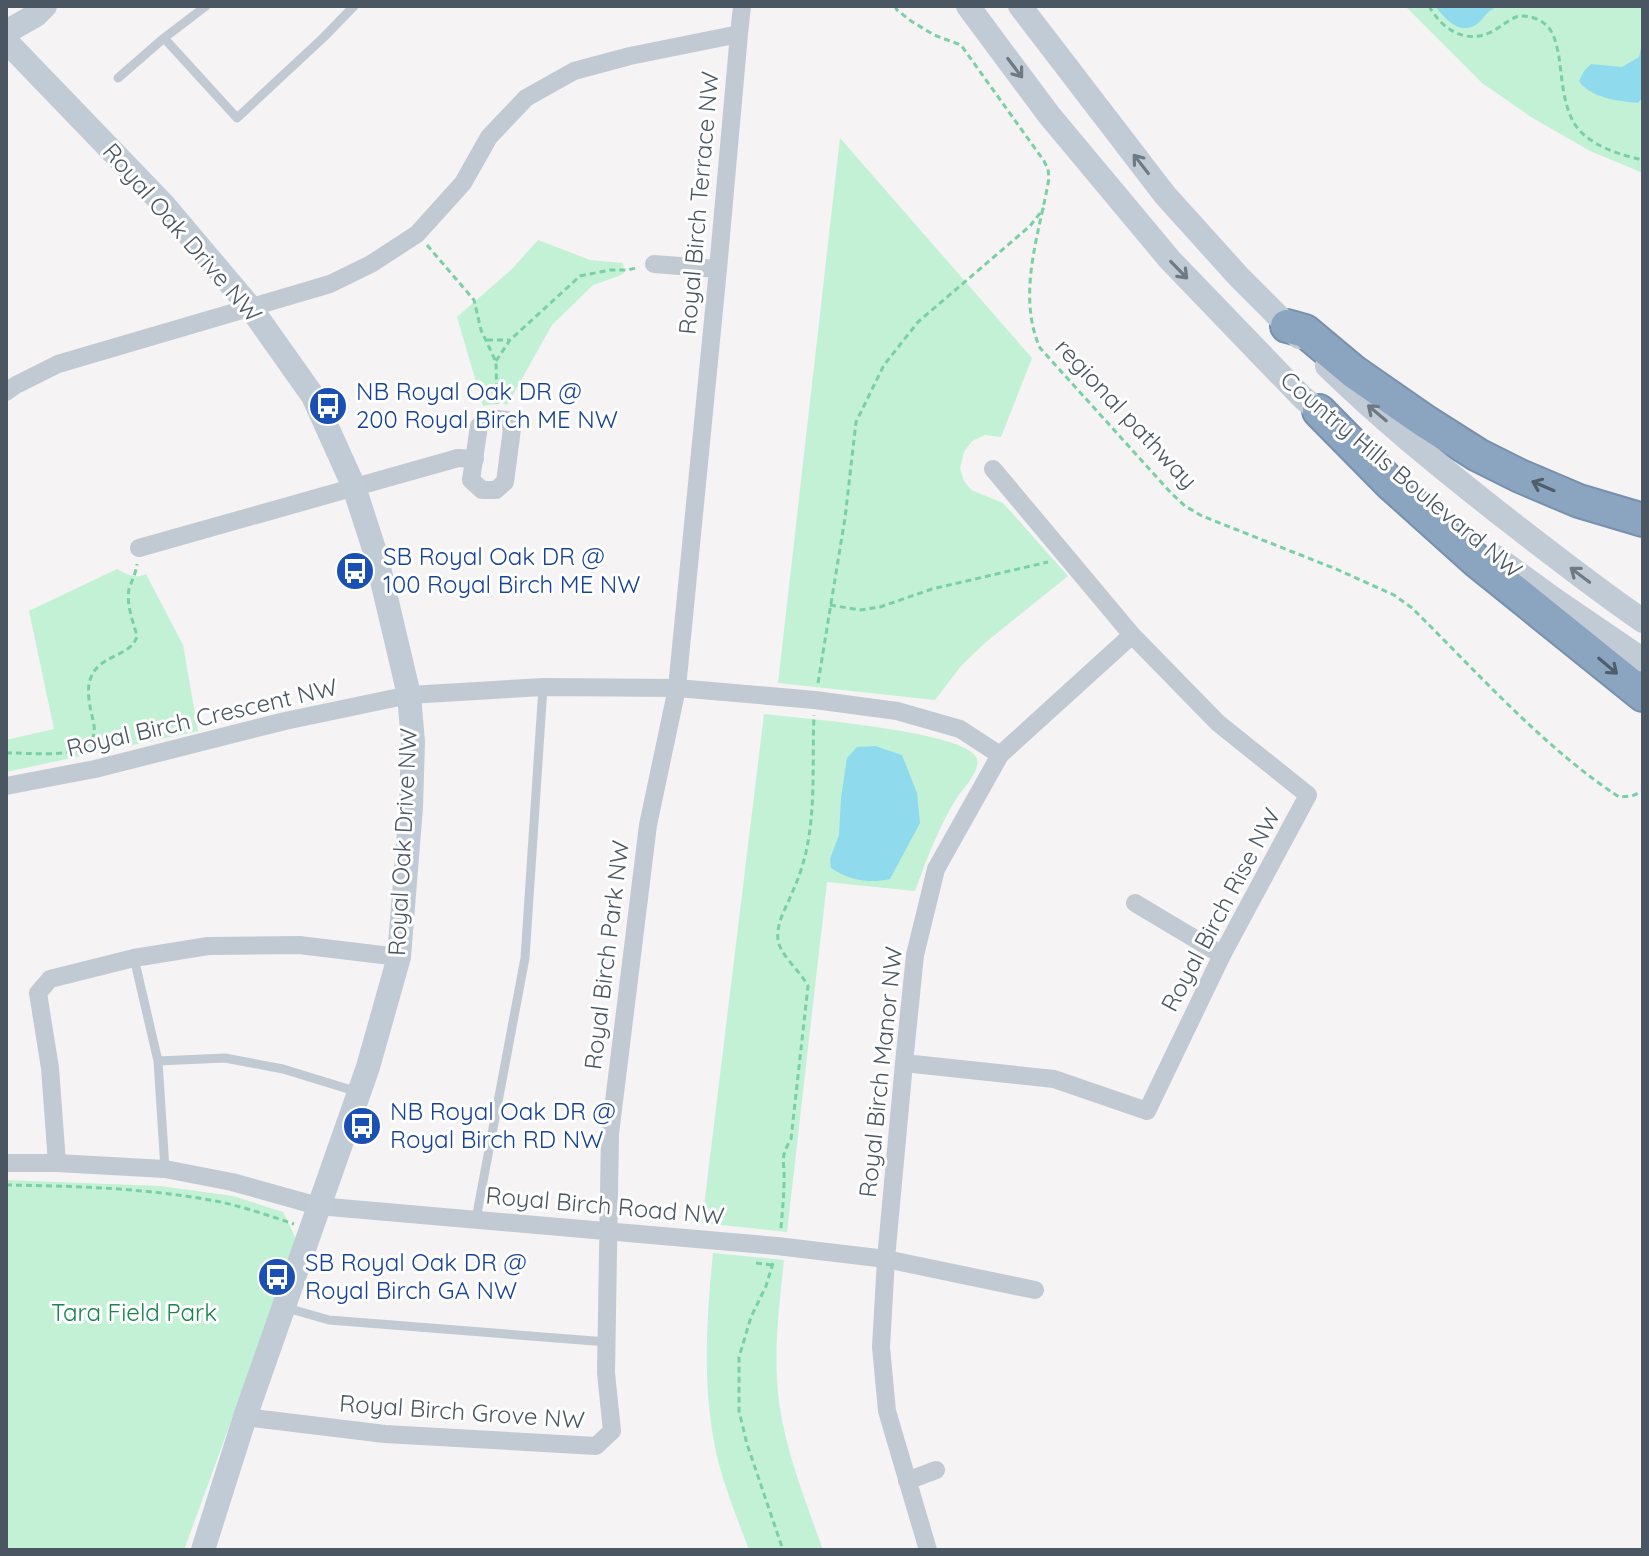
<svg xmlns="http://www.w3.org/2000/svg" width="1649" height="1556" font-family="Quicksand,sans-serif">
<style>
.green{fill:#c3f1d5}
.water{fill:#90daee}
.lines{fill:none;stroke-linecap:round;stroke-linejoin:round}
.highway-casing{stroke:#7690ad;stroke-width:36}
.path{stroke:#7ad0a6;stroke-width:3;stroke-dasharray:6 4;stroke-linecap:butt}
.lane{stroke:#c1cad2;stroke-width:9}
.street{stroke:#c1cad2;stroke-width:18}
.secondary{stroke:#c1cbd6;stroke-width:24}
.highway{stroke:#8ba5c1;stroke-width:32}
.oneway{stroke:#6e7984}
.oneway2{stroke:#505e6b}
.labels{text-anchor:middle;stroke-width:6;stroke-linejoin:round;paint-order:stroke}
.street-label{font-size:24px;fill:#4a5661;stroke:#fff}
.transit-label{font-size:24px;fill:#164399;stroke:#fff;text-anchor:start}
.park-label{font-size:24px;fill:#17864f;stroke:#fff}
</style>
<rect width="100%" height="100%" fill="#f5f3f3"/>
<!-- green -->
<path class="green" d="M1405,6h238v167l-53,-22 -59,-34 -49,-34z
M840,138l192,220 -31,79 -16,-2 -13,6 -8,11 -4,16 4,13 7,9 32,13 65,73 -82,66 -25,24 -26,34 -157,-17z
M538,240l52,20 33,3 1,10 -5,3 -26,9 -41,40 -45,80 -5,-2 -19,3 -26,-89 55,-48z
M117,569c10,6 19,10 29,5l37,71 15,86 -192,41v-32l48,-11 -25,-118z
M764,714c30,4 207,17 213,45 3,12 -12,28 -19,37 -19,30 -31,62 -43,95l-88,-9 -40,350 -85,-9z
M6,1180l154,6 73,10 50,16 14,29 -113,309h-178z
M713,1253l71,7c-5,47 -11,94 -5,142 7,51 27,100 44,148h-74c-10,-27 -21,-54 -29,-82 -19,-71 -14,-144 -7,-215z"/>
<!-- water -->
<path class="water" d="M1435,6h65c-16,5 -16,15 -26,20 -17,8 -30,-9 -39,-20z
M1643,41v56l-5,6c-19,-2 -48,-5 -59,-22l5,-10 7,-7 31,3 17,-10z
M875,746l27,9 15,38 3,30 -30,56c-21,5 -41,1 -59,-11l-1,-9 9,-24 2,-37 6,-40 10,-11z"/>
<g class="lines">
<!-- highway casing -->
<g class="highway-casing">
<path id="highway" d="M1287,326l18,5 49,41 72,50 52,33 42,21 59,25 64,19
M1319,411l72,73 87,78 165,133"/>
</g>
<!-- path -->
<path class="path" d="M895,6l2,4 14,11 23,14 27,10 83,116 4,8 1,9c-9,54 -33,116 -9,170l131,145 14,13 17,10 134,53 58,26 18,13c65,64 131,139 207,189l13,-1 11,-5
M1429,6c12,22 35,38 60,27 10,-4 17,-12 27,-16 9,-3 22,1 29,7 9,7 12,22 14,33 3,21 4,47 15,66 13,22 46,32 69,37
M427,245l47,55 7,30 15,32 1,42
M487,340h23
M496,361l14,-21 70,-64 30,-6h18l11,-3
M830,605l30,5 20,-3 52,-18 116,-27
M818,683l27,-165 11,-96 28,-57 34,-43 112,-96 14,-18
M6,753c21,-1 79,8 87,-16 3,-8 0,-17 -2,-25 -2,-11 -5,-26 1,-37 9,-20 40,-19 45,-39 -4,-15 -11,-32 -8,-47 3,-9 7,-16 8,-25
M6,1185c68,1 137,3 204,15 29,5 57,15 84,24
M781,1228c1,-15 3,-30 3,-46 1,-21 -5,-23 7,-43l17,-153c-7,-14 -28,-31 -30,-46 -2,-17 8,-32 14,-47 6,-13 11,-28 14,-41 10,-45 6,-92 8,-137
M756,1263l16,2
M773,1263l-7,23 -15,31 -12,40v54l8,33 36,106"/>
<!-- lane -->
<path class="lane" d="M164,38l73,80 87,-81 30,-31
M118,78l46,-40 42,-32
M134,958l24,103 7,108
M158,1061l67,-3 58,11 75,23
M476,1219l49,-261 18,-271
M287,1308l42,12 278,22"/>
<!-- street -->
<path class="street" d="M739,34l3,-28
M654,264l64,5
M6,392l10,-7 42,-21 272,-80 41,-20 46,-30 46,-51 26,-46 37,-39 48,-27 56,-15 109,-22 -21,235 -41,419 -134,-1 -134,8 -124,26 -190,48 -89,17
M488,418l19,2 5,9 -7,53 -9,8h-14l-11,-10 8,-54z
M993,469l139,166
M139,548l319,-90 17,1
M1135,903l87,52
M904,1063l150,16 93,32 75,-156 86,-160 -90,-72 -86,-88 -132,120
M6,1163h51l108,6 67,13 86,24 459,40 109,13 149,31
M57,1163l-7,-95 -12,-75 12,-14 84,-21 74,-12 91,-1 100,12
M245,1417l140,17 211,12 16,-15 -6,-58 4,-239 38,-309 29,-137 138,12 82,11 63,18 40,26 -64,114 -21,86 -11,108 -18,196 -5,88 6,64 41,139
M907,1481l29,-11"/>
<!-- secondary -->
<path class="secondary" d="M968,6l81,109 121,145 133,138 29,23
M1020,6l145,189 74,82 60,60
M6,32l30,-17 9,-9
M6,41l157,163 87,103 63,89 41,91 22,68 33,140 4,47 -2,65 -12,150 -31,110 -123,350 -42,133
M1327,366c53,52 110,98 168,144 49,38 97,76 148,111
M1496,557l59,43 88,60"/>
<!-- highway -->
<use href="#highway" class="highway"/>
</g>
<!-- one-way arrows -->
<defs><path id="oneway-shaft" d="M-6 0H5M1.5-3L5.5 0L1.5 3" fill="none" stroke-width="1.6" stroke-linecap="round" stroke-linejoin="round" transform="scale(2)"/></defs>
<g class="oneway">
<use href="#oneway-shaft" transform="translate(1015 68) rotate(53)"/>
<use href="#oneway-shaft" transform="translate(1141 164) rotate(-128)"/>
<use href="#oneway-shaft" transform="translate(1179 270) rotate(46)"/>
<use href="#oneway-shaft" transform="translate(1377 413) rotate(-140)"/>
<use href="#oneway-shaft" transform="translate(1580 575) rotate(-143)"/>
</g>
<g class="oneway2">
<use href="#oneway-shaft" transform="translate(1543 486) rotate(-157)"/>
<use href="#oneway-shaft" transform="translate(1608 666) rotate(40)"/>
</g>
<!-- icons -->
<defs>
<g id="bus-disc" transform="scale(2)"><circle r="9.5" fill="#1a4fb4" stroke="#fff"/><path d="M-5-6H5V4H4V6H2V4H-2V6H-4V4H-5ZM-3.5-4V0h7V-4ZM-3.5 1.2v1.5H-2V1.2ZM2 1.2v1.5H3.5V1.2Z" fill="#fff"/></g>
</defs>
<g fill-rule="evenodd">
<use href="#bus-disc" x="328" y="406"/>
<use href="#bus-disc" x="355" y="571"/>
<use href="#bus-disc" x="362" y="1126"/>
<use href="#bus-disc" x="277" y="1277"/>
</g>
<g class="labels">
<!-- street labels -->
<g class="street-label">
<text transform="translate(699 203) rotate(-85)" y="8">Royal Birch Terrace NW</text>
<text transform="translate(182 233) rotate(49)" y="8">Royal Oak Drive NW</text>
<text transform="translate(1126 414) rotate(47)" y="8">regional pathway</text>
<text transform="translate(1401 475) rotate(40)" y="8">Country Hills Boulevard NW</text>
<text transform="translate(202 718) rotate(-13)" y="8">Royal Birch Crescent NW</text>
<text transform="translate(403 842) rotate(-87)" y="8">Royal Oak Drive NW</text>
<text transform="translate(1221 910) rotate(-62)" y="8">Royal Birch Rise NW</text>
<text transform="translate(607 955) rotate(-83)" y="8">Royal Birch Park NW</text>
<text transform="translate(881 1072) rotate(-84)" y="8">Royal Birch Manor NW</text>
<text transform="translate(605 1206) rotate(5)" y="8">Royal Birch Road NW</text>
<text transform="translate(462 1412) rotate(4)" y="8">Royal Birch Grove NW</text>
</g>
<!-- transit labels -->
<g class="transit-label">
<text x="356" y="400">NB Royal Oak DR @<tspan x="356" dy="28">200 Royal Birch ME NW</tspan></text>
<text x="383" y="565">SB Royal Oak DR @<tspan x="383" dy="28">100 Royal Birch ME NW</tspan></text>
<text x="390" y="1120">NB Royal Oak DR @<tspan x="390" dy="28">Royal Birch RD NW</tspan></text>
<text x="305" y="1271">SB Royal Oak DR @<tspan x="305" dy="28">Royal Birch GA NW</tspan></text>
</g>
<!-- park labels -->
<g class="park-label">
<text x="134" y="1321">Tara Field Park</text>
</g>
</g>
<!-- border -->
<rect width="1649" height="1556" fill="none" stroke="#4a5661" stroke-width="16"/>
</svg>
